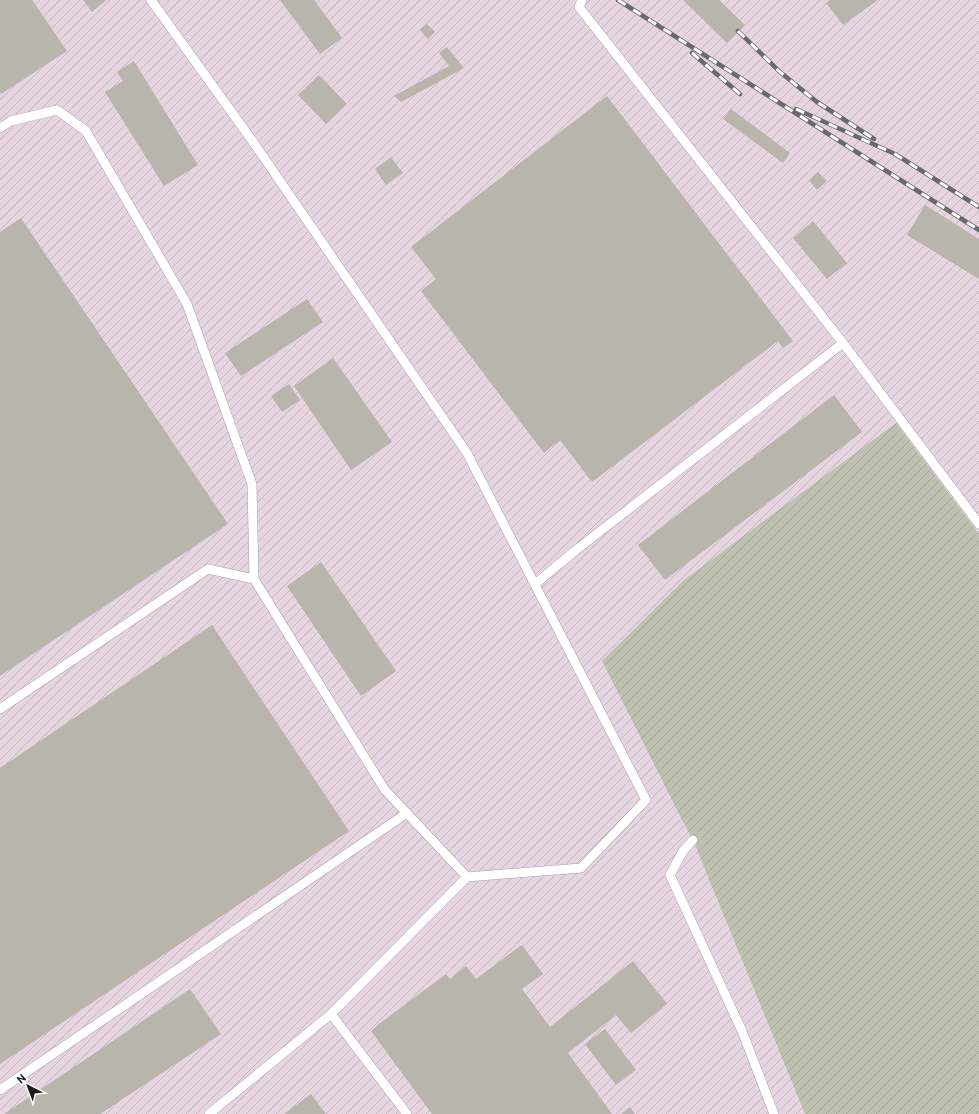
<svg xmlns="http://www.w3.org/2000/svg" width="979" height="1114" font-family="Overpass,sans-serif">
<style>
.industrial{fill:url(#industrial-furrows)}
.construction{fill:url(#construction-furrows)}
.building{fill:#b9b4ac}
.lines{fill:none;stroke-linecap:round;stroke-linejoin:round}
.lane-casing{stroke:#a3a3a3;stroke-width:10}
.lane{stroke:#fff;stroke-width:9}
.rail-casing{stroke:#6a6a6a;stroke-width:4.5}
.rail{stroke:#fff;stroke-width:3;stroke-dasharray:9;stroke-linecap:butt}
</style>
<defs>
<pattern id="industrial-furrows" width="10" height="10" patternUnits="userSpaceOnUse"><rect width="10" height="10" fill="#e6d5e0"/><path d="M-1 1l2-2M0 10L10 0M9 11l2-2" fill="none" stroke="#c5b6c0"/></pattern>
<pattern id="construction-furrows" width="10" height="10" patternUnits="userSpaceOnUse"><rect width="10" height="10" fill="#bec1af"/><path d="M-1 1l2-2M0 10L10 0M9 11l2-2" fill="none" stroke="#a3a596"/></pattern>
</defs>
<rect width="100%" height="100%" fill="#edebe3"/>
<!-- industrial -->
<path class="industrial" d="M0,0h979v1114h-979z"/>
<!-- construction -->
<path class="construction" d="M896,423l83,111v580h-174l-112,-274 -15,-28 -76,-151 82,-81z"/>
<!-- building -->
<path class="building" d="M0,0h32l35,51 -66,43 -1,-2z
M83,0h23l-14,12z
M280,0h34l28,38 -22,16z
M683,0h36l26,25 -18,18z
M831,0h47l-35,25 -17,-22z
M427,24l8,8 -7,7 -8,-9z
M447,47l17,21 -63,34 -7,-6 55,-30 -10,-13z
M134,61l64,104 -34,21 -59,-94 18,-11 -6,-9z
M319,75l28,29 -21,20 -28,-29z
M607,96l186,245 -10,7 -5,-7 -186,141 -32,-42 -16,13 -123,-162 15,-12 -25,-32z
M731,109l59,44 -7,10 -60,-44z
M391,157l12,16 -17,12 -11,-16z
M818,172l9,9 -10,9 -8,-10z
M925,205l54,34v40l-72,-44z
M21,218l207,306 -228,152v-444z
M813,221l34,42 -20,16 -34,-41z
M307,299l16,23 -82,54 -16,-23z
M333,358l59,84 -41,28 -57,-84z
M289,384l11,16 -18,12 -11,-16z
M834,395l28,37 -197,148 -27,-35z
M321,562l75,109 -35,25 -74,-110z
M212,625l137,206 -349,233v-296z
M522,945l21,29 -21,15 28,38 83,-66 34,43 -36,29 -15,-18 -48,38 44,61h-180l-61,-83 8,-7 67,-50 4,5 16,-13 10,13z
M190,989l31,45 -121,80h-96z
M605,1029l31,41 -20,15 -31,-41z
M311,1094l15,20h-42z
M630,1107l5,7h-14z"/>
<g class="lines">
<!-- lane casing -->
<g class="lane-casing">
<path id="lane" d="M151,0l100,139 216,314 179,347 -65,68 -114,9 -136,137 -122,100
M582,0l-3,7 264,336 136,181
M0,128l11,-7 46,-11 29,21 101,173 65,180 2,95 131,211 82,87
M535,584l41,-34 267,-207
M0,709l208,-140 46,10
M693,840l-10,11 -13,24 72,156 32,83
M331,1014l76,100
M0,1090l407,-277"/>
</g>
<!-- lane -->
<use href="#lane" class="lane"/>
<!-- rail casing -->
<g class="rail-casing">
<path id="rail" d="M618,0l361,230
M738,31l42,41 37,30 57,37
M692,53l48,41
M796,109l99,45 84,53"/>
</g>
<!-- rail -->
<use href="#rail" class="rail"/>
</g>
<!-- north arrow -->
<g transform="translate(28 1086) rotate(318)" stroke="#ffffff" stroke-width="3" paint-order="stroke">
<path d="M0-3L7 15L0 10L-7 15Z" fill="#1c1c1c"/>
<text y="-6" font-size="11" font-weight="bold" text-anchor="middle" fill="#1c1c1c">N</text>
</g>
</svg>
